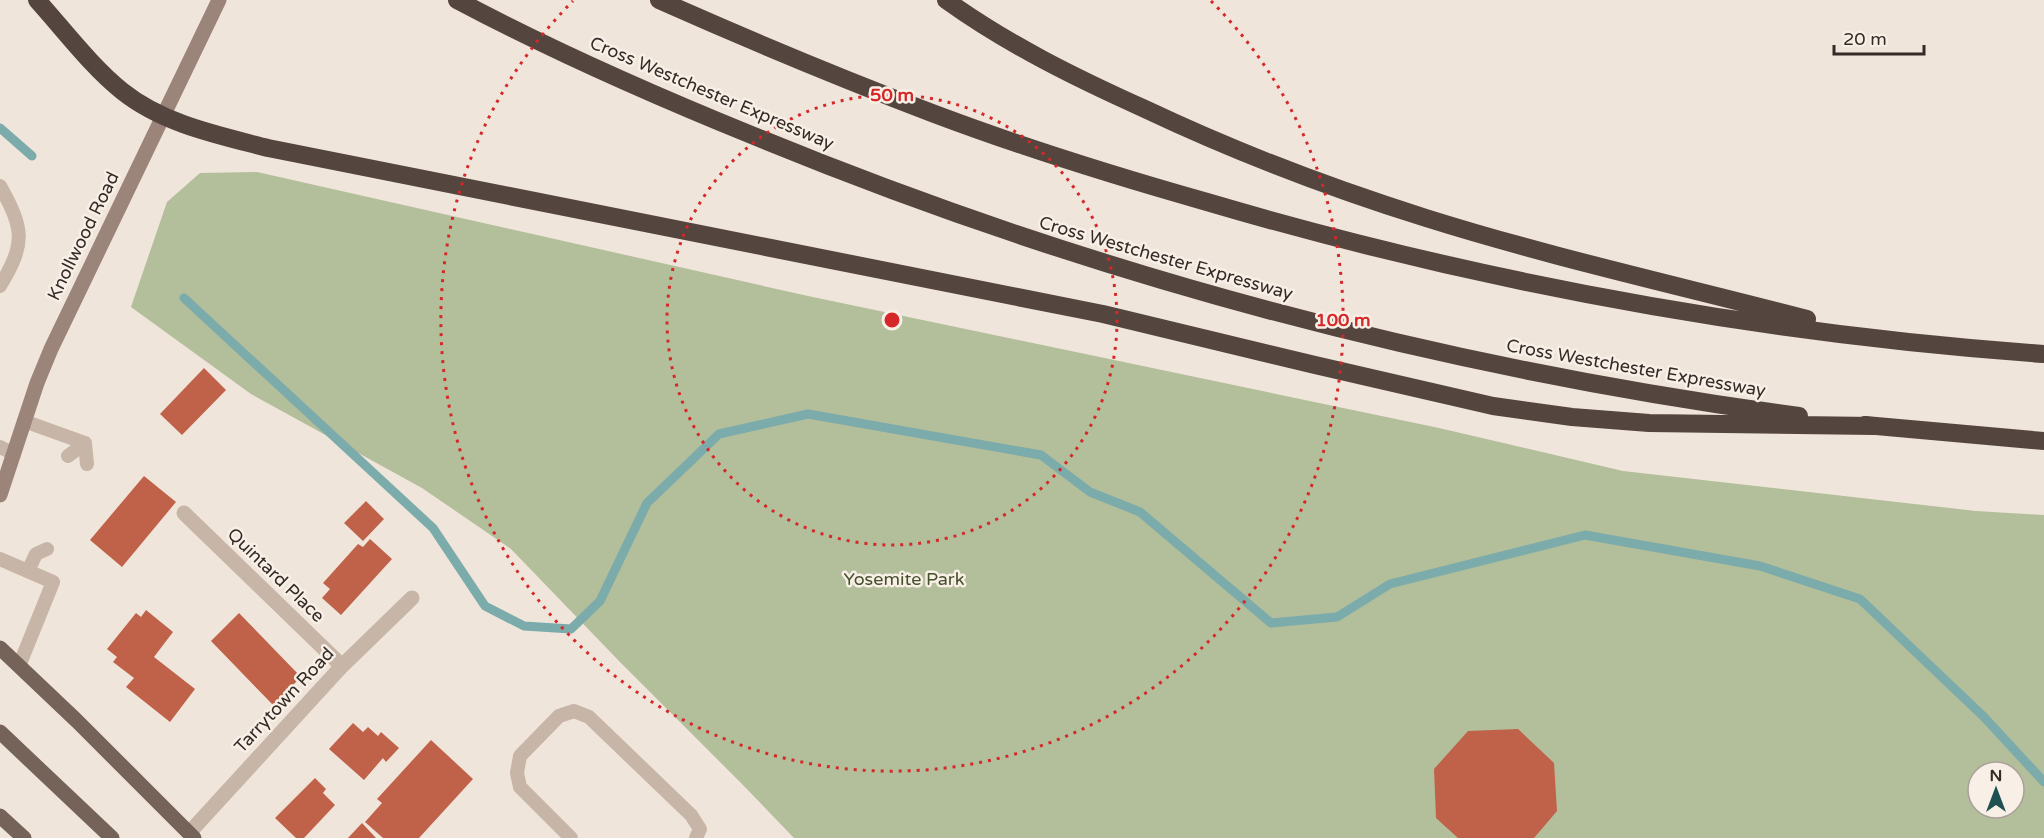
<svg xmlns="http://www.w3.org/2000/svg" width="2044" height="838" font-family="'Varela Round',sans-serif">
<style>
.green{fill:#b3be9b;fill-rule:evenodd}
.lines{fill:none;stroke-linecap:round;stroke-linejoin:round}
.stream{stroke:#7babab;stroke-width:9}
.building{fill:#bf6249}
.service{stroke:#c7b5a7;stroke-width:14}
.minor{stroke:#c7b5a7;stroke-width:15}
.secondary{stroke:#9b8479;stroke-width:15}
.primary{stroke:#756259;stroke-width:15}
.motorway{stroke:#55453f;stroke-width:18}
.ring{fill:none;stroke:#d62828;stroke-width:3;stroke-dasharray:3 6}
.labels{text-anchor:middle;stroke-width:5;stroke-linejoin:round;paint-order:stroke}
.street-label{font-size:18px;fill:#342b27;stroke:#f8efe6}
.park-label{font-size:18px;fill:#45512c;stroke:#f8efe6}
.centre{fill:#d62828;stroke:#f8efe6;stroke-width:3}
.ring-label{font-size:18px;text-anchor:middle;font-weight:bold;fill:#d62828;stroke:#f8efe6;stroke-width:5;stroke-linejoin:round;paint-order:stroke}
</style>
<rect width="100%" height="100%" fill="#f0e5da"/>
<!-- green -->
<path class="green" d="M257,172l551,124 631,132 184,43 353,40 68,4v323h-1250l-51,-53 -123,-123 -109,-113 -89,-61 -171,-94 -120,-87 36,-105 33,-29zM1978,772h36v36h-36z"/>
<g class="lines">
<!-- stream -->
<path class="stream" d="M0,128l32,28
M184,298l249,230 52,78 39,20 47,3 29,-28 47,-98 72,-69 89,-20 233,41 49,37 50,20 131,111 66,-6 53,-33 195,-49 175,31 100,33 124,118 60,65"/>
</g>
<!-- building -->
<path class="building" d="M204,368l22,22 -44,45 -22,-21z
M144,476l32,26 -54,65 -32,-27z
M366,501l18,18 -21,22 -19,-18z
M370,539l22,20 -51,56 -19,-17 8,-9 -7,-6 35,-39 5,3z
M146,610l27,22 -19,25 41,32 -25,33 -44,-35 8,-9 -21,-16 4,-5 -10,-8 29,-36 5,4z
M239,613l62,64 -28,28 -62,-64z
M353,723l10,9 5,-5 10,9 3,-4 18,16 -13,14 -3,-4 -19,22 -35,-31z
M1518,729l36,34 3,48 -23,27h-76l-22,-20 -2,-49 34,-38z
M431,740l42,39 -54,59h-36l-18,-16 17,-19 -5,-4z
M315,778l11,11 -3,4 12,12 -31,33h-8l-21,-20z
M362,823l14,15h-28z"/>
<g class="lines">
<!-- service -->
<path class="service" d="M0,186c24,43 26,57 0,100
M24,421l61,22 2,21
M0,447l14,7
M68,456l17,-13
M0,559l53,23 -34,84
M28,571l8,-17 11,-5
M571,838l-51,-51 -3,-14 3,-17 39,-40 15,-5 15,6 102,98 9,14 -4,9"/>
<!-- minor -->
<path class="minor" d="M184,513l158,153
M189,833l153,-167 70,-68"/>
<!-- secondary -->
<path class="secondary" d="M0,495l37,-112 14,-34 168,-349"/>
<!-- primary -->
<path class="primary" d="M0,648l77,73 117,117
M0,732l112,106
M0,816l24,22"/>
<!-- motorway -->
<path class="motorway" d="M37,0c27,30 54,66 85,91 41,33 96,44 146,57l835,166 212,51 178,41 79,11 77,6 225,3
M457,0c96,51 196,95 297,136 335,138 686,232 1045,280
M659,0c90,40 181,78 273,113 90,34 183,63 275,89 272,80 554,132 837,152
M946,0c61,44 130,78 199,109 91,43 185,79 281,109 124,39 255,68 381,101
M1865,425l179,16"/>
</g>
<!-- distance rings -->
<g class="ring">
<circle cx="892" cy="320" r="225"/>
<path d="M1211 1A451 451 0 1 1 573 1"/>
</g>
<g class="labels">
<!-- street labels -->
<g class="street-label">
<text transform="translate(712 93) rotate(23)" y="6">Cross Westchester Expressway</text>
<text transform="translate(83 236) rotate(-64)" y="6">Knollwood Road</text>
<text transform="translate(1166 258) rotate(16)" y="6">Cross Westchester Expressway</text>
<text transform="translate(1636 368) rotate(10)" y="6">Cross Westchester Expressway</text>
<text transform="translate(276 575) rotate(44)" y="6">Quintard Place</text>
<text transform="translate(284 700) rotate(-47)" y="6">Tarrytown Road</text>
</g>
<!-- park labels -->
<g class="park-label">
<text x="904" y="585">Yosemite Park</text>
</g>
</g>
<circle cx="892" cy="320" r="9" class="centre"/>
<g class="ring-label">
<text x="892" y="101">50 m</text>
<text x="1343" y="326">100 m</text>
</g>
<!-- north arrow -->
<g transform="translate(1996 790)"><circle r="28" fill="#f8efe6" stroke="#aaa19a" stroke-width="1.5"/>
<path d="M0-4.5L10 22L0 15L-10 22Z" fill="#1f5153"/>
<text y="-9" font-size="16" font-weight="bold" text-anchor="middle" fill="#342b27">N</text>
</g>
<!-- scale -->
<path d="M1834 45v9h90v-9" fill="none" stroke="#342b27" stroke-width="3"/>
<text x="1843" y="45" font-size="18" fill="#342b27" stroke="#f8efe6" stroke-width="4.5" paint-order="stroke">20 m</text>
</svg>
